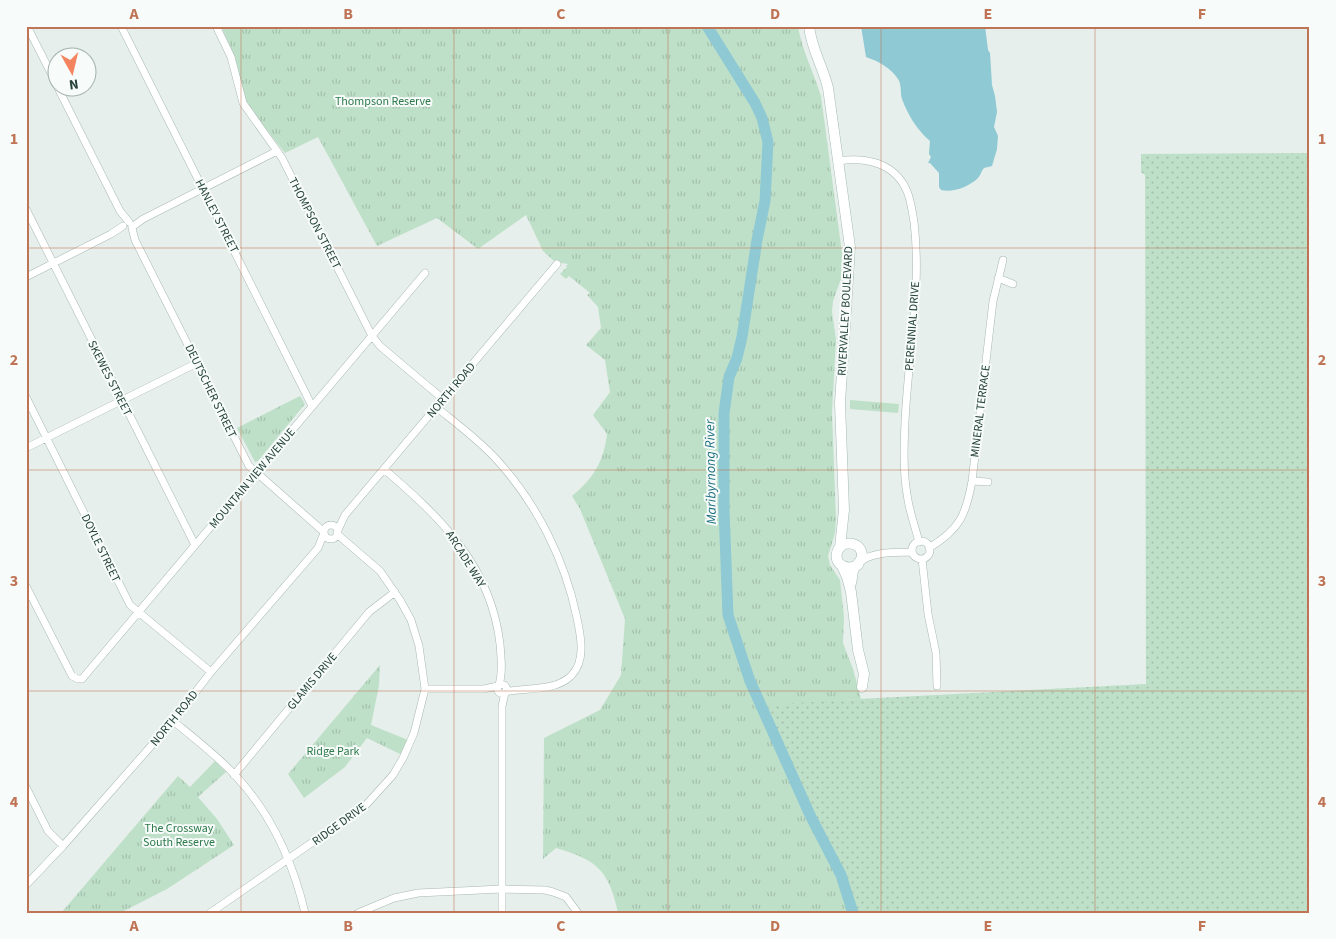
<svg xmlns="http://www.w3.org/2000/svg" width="1336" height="939" font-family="'Source Sans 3',sans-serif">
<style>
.grass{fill:url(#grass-dots)}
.park{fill:url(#park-tufts)}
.water{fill:#8ec9d4}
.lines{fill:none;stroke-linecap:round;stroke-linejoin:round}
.river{stroke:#8ec9d4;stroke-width:11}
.street-casing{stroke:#a8b8b2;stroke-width:8}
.secondary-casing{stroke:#a4bbb3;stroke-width:11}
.street{stroke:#fff;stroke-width:7}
.secondary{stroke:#fff;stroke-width:10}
.grid{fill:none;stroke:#c07456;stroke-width:1;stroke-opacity:0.55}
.labels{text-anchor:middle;stroke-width:4;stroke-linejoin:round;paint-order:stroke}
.park-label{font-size:12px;fill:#2d7a4b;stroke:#f7fbf9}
.street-label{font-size:12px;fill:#24423a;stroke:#f7fbf9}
.water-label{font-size:14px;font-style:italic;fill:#1c6f80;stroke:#f7fbf9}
.neatline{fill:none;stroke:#c07456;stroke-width:2}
.grid-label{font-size:16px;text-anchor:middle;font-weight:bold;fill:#c07456}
</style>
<defs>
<pattern id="grass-dots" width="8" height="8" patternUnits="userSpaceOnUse" patternTransform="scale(1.25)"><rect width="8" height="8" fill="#bfe0c8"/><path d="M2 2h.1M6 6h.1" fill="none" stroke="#a4c1ad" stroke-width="1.8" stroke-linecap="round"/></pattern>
<pattern id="park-tufts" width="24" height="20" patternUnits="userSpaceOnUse" patternTransform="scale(1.25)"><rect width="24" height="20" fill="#bfe0c8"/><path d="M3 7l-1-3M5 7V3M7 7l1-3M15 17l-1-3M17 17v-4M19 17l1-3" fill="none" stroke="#a4c1ad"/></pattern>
</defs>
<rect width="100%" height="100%" fill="#e6efeb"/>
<!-- grass -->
<path class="grass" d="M1310,153v760h-457l-12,-38 -31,-60 -49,-111 385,-20 -1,-509 -4,-3v-18z"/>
<!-- park -->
<path class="park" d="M221,26h577c4,25 16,47 23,70l21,157 -1,26 -8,22 -1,11 4,27 -4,73 4,108 -1,13 -7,23 2,9 10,15 4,37 -1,26 10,26 8,30 -100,6 49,110 31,60 12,38h-235c-9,-43 -21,-53 -62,-65l-13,11 1,-121 56,-28 21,-35 4,-56 -45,-110 -8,-13c21,-17 32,-35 35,-62l-14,-19 17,-23 -5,-32 -19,-15 15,-17 -3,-21 -11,-12 3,-2 -21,-17 -3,3 -6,-5 7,-7 -1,-1 2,-2 -7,-1 -3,-3 -4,1 -11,-10 -17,-36 -48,34 -41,-31 -60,28 -59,-109 -33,16 -39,-49 -11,-47z
M300,396l5,8 -47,57 -3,1 -18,-34z
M850,400l49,4 -1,9 -48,-4z
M380,665l-1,20 -8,40 37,15 -6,15 -35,-17 -22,29 -41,31 -16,-24z
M215,761l11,11 -28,25 19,22 17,26 -67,44 -47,24h-59l117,-137 12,11z"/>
<!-- water -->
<path class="water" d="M861,26h124l3,24 2,3 2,32 3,11 2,16 -3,15 4,9 -1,13 -5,17 -8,2c-3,3 -3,7 -6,10 -9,9 -26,15 -37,12l-2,-3v-14l-9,-10h-2l3,-6 -2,-3 1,-13c-13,-11 -22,-26 -28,-42 -2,-6 0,-14 -4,-20 -7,-11 -20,-18 -32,-22z"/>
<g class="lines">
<!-- river -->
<path class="river" d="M707,26l48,77 7,15 6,24 -3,59 -8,39 -15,97 -5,21 -8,19 -5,36v97l4,105 22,66 60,134 31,60 12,38"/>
<!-- street casing -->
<g class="street-casing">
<path id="street" d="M27,26l31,61
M121,26l191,380
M216,26l15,31 12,46 39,55 90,178 8,10 63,53
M58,88l62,123 9,11
M838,161c27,-4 55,1 68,28 5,10 6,22 8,33 8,66 -6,134 -9,200 -1,24 -2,49 2,72 2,17 8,32 12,48
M26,209l169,336
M132,227l11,-8 134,-68
M132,228l3,12 114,226 75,66
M26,277l85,-43 12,-8
M998,278l15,6
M26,397l104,208 81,67
M436,407c21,17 43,33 61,53 40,44 68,100 80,158 4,19 9,43 -6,58 -17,16 -44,11 -66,16
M26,448l171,-85
M385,470c56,48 106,96 115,174 1,13 3,28 -1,41
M972,481l16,1
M324 532a7 7 0 1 1 14 0a7 7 0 1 1-14 0Z
M337,532l8,-17 212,-251
M912 550a9 9 0 1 1 18 0a9 9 0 1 1-18 0Z
M929,548c31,-19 37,-33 43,-67l21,-180 10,-41
M922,559l6,55 8,39 1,33
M860,562c13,-11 36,-9 52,-10
M26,586l46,90 6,3h4l343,-406
M497.5 689a4.5 4.5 0 1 1 9 0a4.5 4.5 0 1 1-9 0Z
M425,689h59l14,-3
M173,721c21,17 42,33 61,53 36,38 59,88 71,139
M234,775l135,-163 26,-20
M26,787l22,44 15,15
M26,885l37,-39 110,-125 38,-49 107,-124 6,-15
M210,913l155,-107 28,-31 10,-17 11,-25 11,-44 -6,-43 -8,-26 -11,-20 -20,-29 -43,-37
M358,913l36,-15 24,-5 84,-4 43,1 8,2 13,5 12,16
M502,913v-207l3,-13"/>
</g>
<!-- secondary casing -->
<g class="secondary-casing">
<path id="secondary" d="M809,26c2,22 14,41 19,62l22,159 -10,156 4,107 -4,37
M842,566l5,11 4,15 7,58 6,24 -2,13
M851,583c1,-3 1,-8 2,-12 2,-6 9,-9 9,-16 -1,-14 -22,-16 -25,-2 -3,12 11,18 21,12"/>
</g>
<!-- street -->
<use href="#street" class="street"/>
<!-- secondary -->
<use href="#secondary" class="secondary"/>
</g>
<!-- grid -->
<path class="grid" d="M241,26v887M454,26v887M668,26v887M881,26v887M1095,26v887M26,248h1284M26,470h1284M26,691h1284"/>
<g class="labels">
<!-- park labels -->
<g class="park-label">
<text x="383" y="105">Thompson Reserve</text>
<text x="333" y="755">Ridge Park</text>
<text x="179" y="832">The Crossway<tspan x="179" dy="14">South Reserve</tspan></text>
</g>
<!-- street labels -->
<g class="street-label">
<text transform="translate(217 216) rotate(63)" y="4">HANLEY STREET</text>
<text transform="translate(315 223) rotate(63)" y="4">THOMPSON STREET</text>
<text transform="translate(845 311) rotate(-87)" y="4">RIVERVALLEY BOULEVARD</text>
<text transform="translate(912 326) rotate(-86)" y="4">PERENNIAL DRIVE</text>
<text transform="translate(110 378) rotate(63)" y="4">SKEWES STREET</text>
<text transform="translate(451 390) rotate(-50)" y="4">NORTH ROAD</text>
<text transform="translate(211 391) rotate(64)" y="4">DEUTSCHER STREET</text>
<text transform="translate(980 411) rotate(-83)" y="4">MINERAL TERRACE</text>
<text transform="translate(252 478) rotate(-50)" y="4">MOUNTAIN VIEW AVENUE</text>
<text transform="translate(101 548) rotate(64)" y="4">DOYLE STREET</text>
<text transform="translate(466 559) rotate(58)" y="4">ARCADE WAY</text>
<text transform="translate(312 681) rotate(-50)" y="4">GLAMIS DRIVE</text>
<text transform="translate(174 718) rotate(-51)" y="4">NORTH ROAD</text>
<text transform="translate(339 824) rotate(-36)" y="4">RIDGE DRIVE</text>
</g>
<!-- water labels -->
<g class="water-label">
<text transform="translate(710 472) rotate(-91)" y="5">Maribyrnong River</text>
</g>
</g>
<!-- border -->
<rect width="1336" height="939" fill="none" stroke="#f7fbf9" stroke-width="55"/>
<!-- north arrow -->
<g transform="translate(72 72) rotate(172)"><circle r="24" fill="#f7fbf9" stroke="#a3b1ad"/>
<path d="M0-4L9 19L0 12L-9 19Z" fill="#f4845f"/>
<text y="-8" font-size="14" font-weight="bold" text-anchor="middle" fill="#24423a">N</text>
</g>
<rect x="28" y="28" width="1280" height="884" class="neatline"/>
<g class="grid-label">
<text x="134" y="19">A</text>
<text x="348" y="19">B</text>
<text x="561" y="19">C</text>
<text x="775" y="19">D</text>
<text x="988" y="19">E</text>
<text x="1202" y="19">F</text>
<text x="14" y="144">1</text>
<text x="1322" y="144">1</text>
<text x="14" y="365">2</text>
<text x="1322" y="365">2</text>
<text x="14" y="586">3</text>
<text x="1322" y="586">3</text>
<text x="14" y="807">4</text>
<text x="1322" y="807">4</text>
<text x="134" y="931">A</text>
<text x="348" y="931">B</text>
<text x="561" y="931">C</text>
<text x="775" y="931">D</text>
<text x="988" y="931">E</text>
<text x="1202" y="931">F</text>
</g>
</svg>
